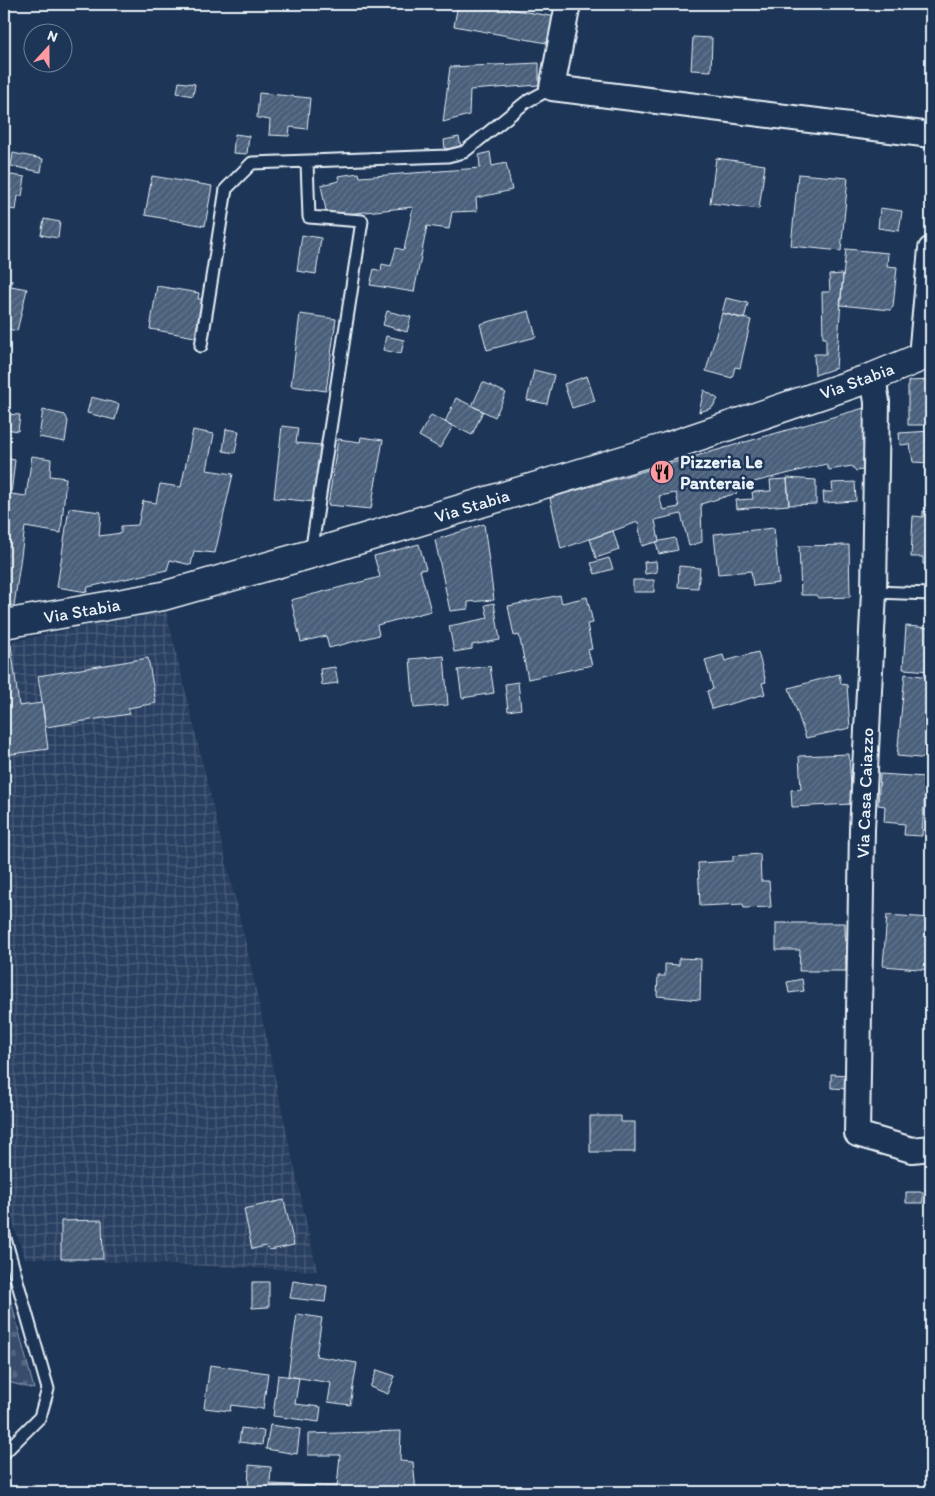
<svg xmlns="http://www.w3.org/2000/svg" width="935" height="1496" font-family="Itim,sans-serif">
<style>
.industrial{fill:url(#industrial-grid)}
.cemetery{fill:url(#cemetery-stones);stroke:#909fb2}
.building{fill:url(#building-hatch);stroke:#e8f1f8;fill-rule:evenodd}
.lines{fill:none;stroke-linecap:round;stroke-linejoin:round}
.service-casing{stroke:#e8f1f8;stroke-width:15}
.minor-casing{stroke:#e8f1f8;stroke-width:28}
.secondary-casing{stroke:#e8f1f8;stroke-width:31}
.service{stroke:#1d3557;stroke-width:11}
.minor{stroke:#1d3557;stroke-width:24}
.secondary{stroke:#1d3557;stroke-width:28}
.labels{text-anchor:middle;stroke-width:5;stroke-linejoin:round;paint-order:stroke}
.street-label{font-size:18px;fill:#e8f1f8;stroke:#1d3557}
.poi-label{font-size:18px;font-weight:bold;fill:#e8f1f8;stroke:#1d3557;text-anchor:start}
</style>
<defs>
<pattern id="industrial-grid" width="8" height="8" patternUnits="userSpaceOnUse" patternTransform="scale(1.25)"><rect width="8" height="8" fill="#2a4162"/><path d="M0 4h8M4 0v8" fill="none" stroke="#495d79"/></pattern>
<pattern id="cemetery-stones" width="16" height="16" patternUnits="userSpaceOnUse" patternTransform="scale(1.25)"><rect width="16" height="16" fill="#374d6c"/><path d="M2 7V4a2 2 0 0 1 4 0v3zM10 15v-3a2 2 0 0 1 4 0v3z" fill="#546782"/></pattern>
<pattern id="building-hatch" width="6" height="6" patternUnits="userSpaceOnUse" patternTransform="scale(1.25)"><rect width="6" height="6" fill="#495e7a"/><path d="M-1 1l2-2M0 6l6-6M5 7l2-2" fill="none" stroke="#63768e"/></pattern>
</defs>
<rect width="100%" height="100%" fill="#1d3557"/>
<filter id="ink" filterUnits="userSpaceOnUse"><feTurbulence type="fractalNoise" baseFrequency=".02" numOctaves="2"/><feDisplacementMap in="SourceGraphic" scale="10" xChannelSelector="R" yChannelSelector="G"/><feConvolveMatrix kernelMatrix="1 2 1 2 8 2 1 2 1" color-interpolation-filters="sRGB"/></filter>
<g filter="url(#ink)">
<!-- industrial -->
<path class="industrial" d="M166,610l80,334 71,327 -292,-13 -21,-60v-555z"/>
<!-- cemetery -->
<path class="cemetery" d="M4,1274l30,115 -30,-8z"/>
<!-- building -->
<path class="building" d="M458,4h35l-1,2 64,11 -4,27 -98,-18z
M693,37l19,1 -1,33 -20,-1z
M539,63v22l-69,5 -1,25 -26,7 7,-55z
M179,82l16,2 -2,12 -16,-3z
M259,93l51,5 -3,31 -17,-2 -1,9 -20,-1 1,-15 -13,-2z
M235,134l14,2 -2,18 -14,-1z
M459,137l2,10 -16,2 -1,-9z
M490,152l2,14 14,-3 6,27 -36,8 1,13 -25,1 -3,17 -22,-3 -13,66 -44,-7 4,-16 7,2 1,-7 9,2 5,-18 8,2 9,-43 -86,9 -6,-31 18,-4 -1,-5 21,-3 1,4 120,-9 -1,-13z
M13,153l30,6 -2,13 -30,-6z
M716,158l49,7 -6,44 -49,-6z
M4,174l21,3 -3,19h-4l-2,14 -12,-2z
M798,174l50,4 -7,73 -50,-5z
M152,176l60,10 -7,40 -60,-11z
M880,208l22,3 -3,20 -21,-3z
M44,219l16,3 -2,16 -17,-3z
M302,235l19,3 -5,36 -19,-3z
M846,249l42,4 -1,13 10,1 -4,40 -3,3 -50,-5z
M843,274l-7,94 -21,7 -1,-21h12v-16h-3l-1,-46h8l-1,-17z
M4,279l8,1 -1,6 16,3 -10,42 -13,-3z
M157,286l42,7 -1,6h4l-7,38 -45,-8z
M726,298l22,5 -4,16 -22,-6z
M387,311l24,6 -4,15 -24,-7z
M529,311l7,26 -49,13 -7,-26z
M722,313l29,7 -11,48 -5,-1 -3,11 -26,-7z
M300,314l36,5 -10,72 -35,-5z
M386,336l18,4 -3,14 -18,-4z
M534,370l20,5 -7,29 -20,-4z
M587,376l8,25 -23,7 -8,-24z
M931,380v45h-23v-44z
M483,382l23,11 -11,24 -23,-11z
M704,390l14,9 -6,9 -13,4z
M91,397l28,7 -4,16 -28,-7z
M456,398l27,13 -11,24 -27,-13z
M864,408l6,21 -1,40 -13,2 -4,-5 -23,4 -3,-6 -92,23 3,6 -36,11 1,38 -13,4 -8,-32 -26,6 4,21 -17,5 -4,-24 -77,27 -11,-51zM676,493l3,14 -16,3 -4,-14z
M43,410l22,5 3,6 -3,21 -26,-5z
M8,414l12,1 -2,16 -12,-2z
M431,415l22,11 -13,22 -21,-12z
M282,426l16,2 -2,15 25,2 -6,57 -41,-4z
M226,429l13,2 -4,22 -12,-2z
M193,430l21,4 -7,36 26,4 -18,79 -21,-2 -3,14 -21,-5 -3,10 -79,17 -1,5 -30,-5 12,-79 32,4 -2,24 22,-3v-7l17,-1 5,-24 13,2 4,-19 21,3z
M931,431l-1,32 -17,-1 -3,-18 -10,1 -1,-12z
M361,437l22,3 -12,69 -43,-4 10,-66 22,3z
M32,456l19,3 -1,17 16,2 -5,55 -36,-6 -11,79 -10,-2v-111l22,3z
M4,458l11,2 -4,34 -7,-1z
M925,468l6,1v40h-6z
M787,478l29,2v24l-27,1z
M787,479l2,26 -52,4 -1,-9 17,-1 -1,-7 19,-1 -1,-11z
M855,482l1,19 -32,2 -1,-11h10l-1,-9z
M923,511l8,1 -2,53 -6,-1v-7h-12l2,-41 10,1z
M484,524l10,76 -26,2v7l-18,2 -15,-71z
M774,528l5,55 -26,3 -2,-15 -33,3 -4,-40z
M613,531l6,19 -23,8 -6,-19z
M675,538l3,12 -19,4 -3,-12z
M419,544l7,25 -6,1 11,41 -54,14 2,10 -50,13 -3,-12 -25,6 -10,-42 89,-23 -6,-21z
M849,545l1,52 -32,1 -2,-3h-15l-2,-49z
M609,558l4,11 -18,5 -4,-11z
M656,561l1,11 -12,2 -1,-12z
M679,566l21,2 -2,20 -20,-1z
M633,580h21v12h-21z
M560,595l2,8 25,-6 6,26 -6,1 5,25 -4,1 4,15 -64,14 -9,-44 -5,1 -6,-30z
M494,603l6,37 -28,5v4l-18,3 -5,-26 39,-8 -3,-13z
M906,626l25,2v43l-28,-2z
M11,645l8,61 23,-3 6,46 -44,6v-109z
M758,652l8,30 -4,1 3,11 -53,15 -5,-18 6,-2 -8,-29 18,-5 2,6z
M444,656l4,49 -34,3 -4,-49z
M148,658l8,45 -28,5 1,6 -83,13 -8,-51z
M490,666l4,27 -32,5 -4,-28z
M335,667l3,16 -16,2 -2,-16z
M839,674l2,10 6,1 3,43 -44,10 -17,-50z
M905,674l26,3v82l-34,-3z
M518,682l3,27 -13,2 -3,-27z
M849,754l3,50 -60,3 -1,-17 10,-1 -2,-33z
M880,774l46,3 -4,59 -18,-1 1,-11 -21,-2 1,-16 -7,-1z
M760,854l1,27h8l2,26 -27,1 -1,-4 -43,2 -2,-43 35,-2v-5z
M887,915l44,3v52l-48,-4z
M776,923h69l1,48h-47l1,-21h-24z
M679,958l22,1 -1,41 -43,-4 1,-20h7v-12l14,1z
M802,979l2,12 -15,2 -2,-11z
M831,1074l18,1v14l-18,-1z
M590,1116h31v6h14v30h-45z
M906,1192h17v11h-17z
M284,1200l10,45 -24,5 -4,-4 -14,3 -8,-40z
M102,1220l1,39h-42v-38z
M293,1281l34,5 -2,16 -35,-4z
M252,1282h17v25l-17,1z
M297,1314l25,4 -6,38 41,7 -7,42 -22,-3 3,-19 -43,-7z
M210,1365l58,8 -5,36 -32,-4 -1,6 -26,-3z
M377,1370l18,6 -7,18 -18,-7z
M278,1375l21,3 -4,26 26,3 -2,15 -46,-6z
M270,1425l30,4 -3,25 -31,-5z
M241,1428l23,3 -2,14 -23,-3z
M401,1431l-1,30 13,1 3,30h-168l1,-27 22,2 -1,17 67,3 3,-32h-32v-21z"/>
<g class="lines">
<!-- service casing -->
<g class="service-casing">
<path id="service" d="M307,162l2,55 53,4 -51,332
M201,346l25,-157 26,-26 196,-7 16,-4 62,-50 26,-14
M874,592l57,2
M4,1235l44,154 -8,28 -36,36"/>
</g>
<!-- minor casing -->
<g class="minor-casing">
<path id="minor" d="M568,4l-16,84 379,47
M921,356l10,-107
M873,377l4,25 -3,190 -12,237 -5,305 55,16 19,-2"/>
</g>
<!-- secondary casing -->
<g class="secondary-casing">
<path id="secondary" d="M4,624l159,-28 148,-42 356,-107 206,-70 58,-24"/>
</g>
<!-- service -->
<use href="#service" class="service"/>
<!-- minor -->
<use href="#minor" class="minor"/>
<!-- secondary -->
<use href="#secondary" class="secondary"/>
</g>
</g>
<!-- icons -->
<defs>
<g id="restaurant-disc" transform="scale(1.25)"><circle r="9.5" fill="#ff9aa2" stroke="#1d3557"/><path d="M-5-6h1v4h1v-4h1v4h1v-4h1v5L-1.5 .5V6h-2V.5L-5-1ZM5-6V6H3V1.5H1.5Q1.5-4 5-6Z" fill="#111"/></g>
</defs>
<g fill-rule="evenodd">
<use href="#restaurant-disc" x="662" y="472"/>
</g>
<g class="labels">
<!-- street labels -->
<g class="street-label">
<text transform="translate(857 381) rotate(-20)" y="6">Via Stabia</text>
<text transform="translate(472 506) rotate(-17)" y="6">Via Stabia</text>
<text transform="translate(82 611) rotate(-10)" y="6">Via Stabia</text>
<text transform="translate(865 793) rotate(-88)" y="6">Via Casa Caiazzo</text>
</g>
<!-- poi labels -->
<g class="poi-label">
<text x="680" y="468">Pizzeria Le<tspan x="680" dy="21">Panteraie</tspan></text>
</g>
</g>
<!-- margin -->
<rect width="935" height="1496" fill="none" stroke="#1d3557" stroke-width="20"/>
<rect x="10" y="10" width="915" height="1476" fill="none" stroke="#e8f1f8" stroke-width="2" filter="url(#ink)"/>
<!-- north arrow -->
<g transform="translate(48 48) rotate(21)"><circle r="24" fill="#1d3557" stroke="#6e8097"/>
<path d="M0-4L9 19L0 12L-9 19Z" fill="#ff9aa2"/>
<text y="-8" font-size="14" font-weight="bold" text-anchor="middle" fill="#e8f1f8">N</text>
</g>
</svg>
